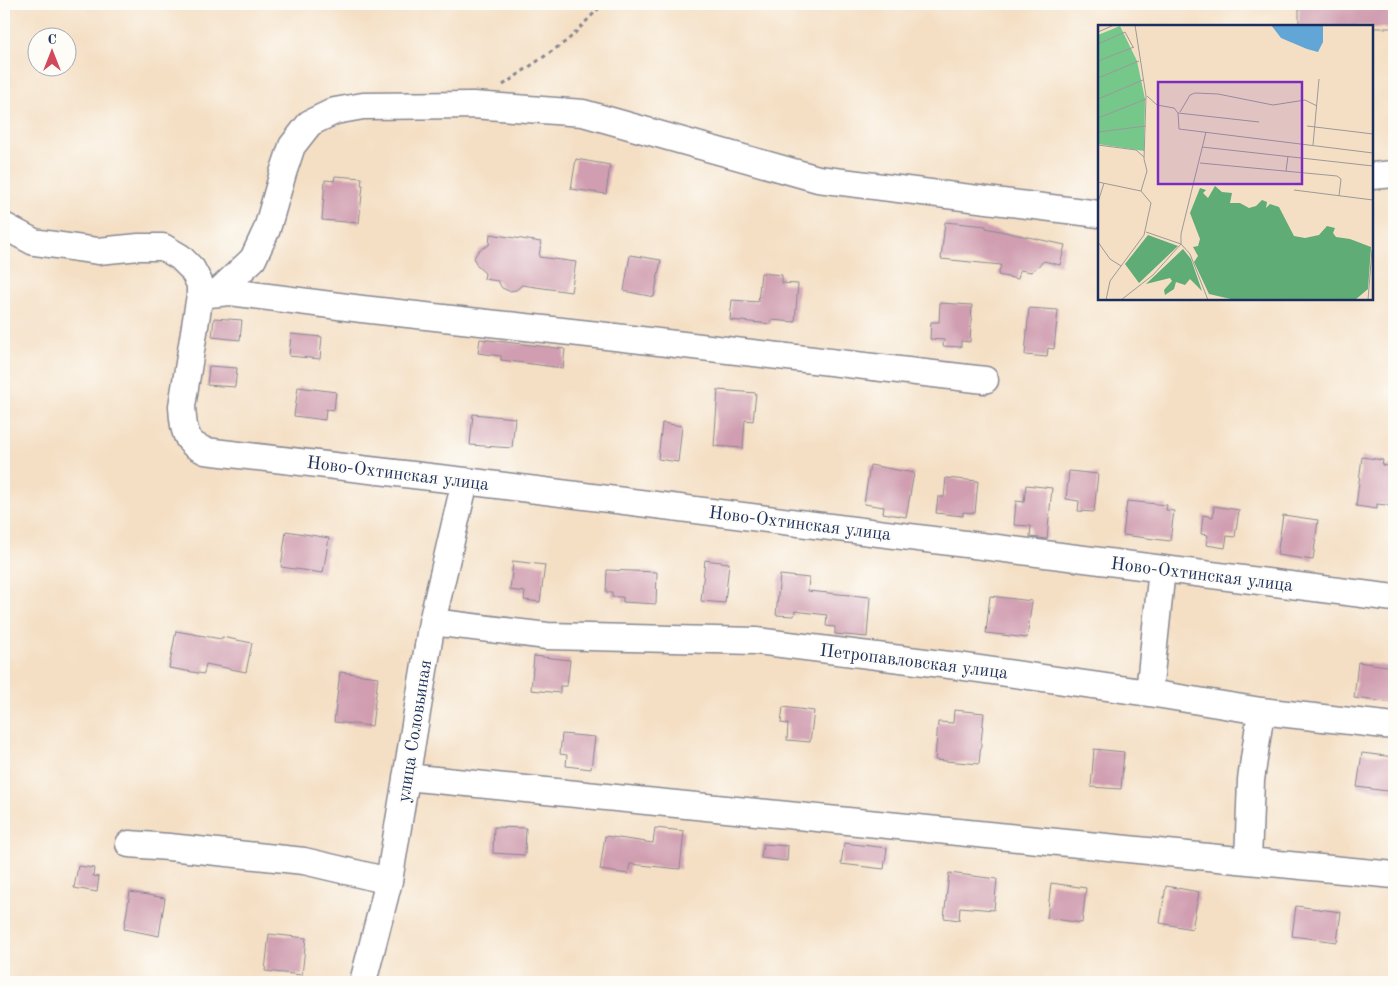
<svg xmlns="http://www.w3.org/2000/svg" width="1398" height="986" font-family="'Old Standard TT',serif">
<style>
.building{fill:#d09eb0}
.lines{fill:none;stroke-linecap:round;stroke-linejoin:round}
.minor-casing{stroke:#888791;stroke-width:29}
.path{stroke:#888791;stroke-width:3;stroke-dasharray:4 4;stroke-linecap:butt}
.minor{stroke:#fff;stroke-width:26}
.labels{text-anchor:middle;stroke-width:4;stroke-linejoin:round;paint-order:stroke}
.street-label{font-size:18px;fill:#1b2f5e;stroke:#fdfcf7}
.inset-road{fill:none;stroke:#9d999b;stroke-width:1}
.view{fill:#7b2cbf;fill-opacity:0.15;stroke:#7b2cbf;stroke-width:2.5}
.inset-edge{fill:none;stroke:#1b2f5e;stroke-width:2.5}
</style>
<rect width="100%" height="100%" fill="#fdfcf7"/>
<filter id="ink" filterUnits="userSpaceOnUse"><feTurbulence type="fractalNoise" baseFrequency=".02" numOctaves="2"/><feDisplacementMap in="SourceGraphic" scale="10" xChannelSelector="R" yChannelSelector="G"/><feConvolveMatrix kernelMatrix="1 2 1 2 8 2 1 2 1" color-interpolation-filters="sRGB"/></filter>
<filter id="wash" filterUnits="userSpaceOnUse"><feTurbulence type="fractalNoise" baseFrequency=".0096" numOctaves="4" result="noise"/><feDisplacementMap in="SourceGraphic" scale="20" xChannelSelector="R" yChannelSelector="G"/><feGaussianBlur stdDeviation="1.12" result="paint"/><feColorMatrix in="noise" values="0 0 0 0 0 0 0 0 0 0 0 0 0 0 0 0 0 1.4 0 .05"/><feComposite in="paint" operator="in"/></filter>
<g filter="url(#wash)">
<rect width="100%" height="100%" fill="#f4dfc4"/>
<g id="blocks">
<!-- building -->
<path class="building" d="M1299,4h95v24h-22v-2h-73z
M576,159l34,6 -4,29 -35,-5z
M335,176l27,2 -1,7h2l-4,38 -37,-3 3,-40 9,1z
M945,222l41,4v2l79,17 -5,20 -16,-4 -13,11 -11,-2 -2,9 -20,-4 3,-10 -60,-6z
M490,234l51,8 -2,15 37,5 -5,30 -49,-7 -6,5 -7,1 -7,-3 -4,-7 -14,-2 1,-6 -8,-7 -3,-7 1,-3 4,-6 10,-5z
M630,255l31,5 -7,37 -30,-6z
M761,273l21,2v8l16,1 -3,38 -24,-2v4l-41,-4 2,-20 26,2z
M940,303l32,2 -2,37 -9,-1v6l-18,-1 1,-6 -14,-1 1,-17h8z
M1029,308l29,2 -4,39 -6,-1 -1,9 -22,-2z
M214,318l28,2 -2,20 -28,-3z
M291,334l31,3 -2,22 -31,-3z
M480,339l85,10 -2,19 -62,-8v-4l-23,-3z
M209,366l28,2 -2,19 -28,-2z
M298,387l38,5 -2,18 -8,-1 -1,11 -31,-4z
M718,390l38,3 -3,28 -8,-1 -2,28 -29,-2z
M473,414l42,4 -3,30 -42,-3z
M662,423l20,3 -4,36 -20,-3z
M1362,457l21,3 -1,5 12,2v39l-17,-2v5l-21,-3z
M870,465l44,8 -8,44 -23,-4 1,-6 -20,-3z
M1069,471l29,3 -4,38 -16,-1 1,-10 -13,-2z
M946,478l32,3 -3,32 -12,-1v4l-27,-3 2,-16h6z
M1026,485l26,3 -5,51 -17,-2 1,-11 -17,-1 2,-24 8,1z
M1127,501l40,4 -1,5 8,1 -4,30 -47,-6z
M1214,506l25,4 -4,27 -8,-1 -2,12 -19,-3 2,-10 -7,-1 2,-19 10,2z
M1283,515l35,5 -5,40 -36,-5z
M286,531l43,7 -6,35 -42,-6z
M705,560l24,3 -4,40 -24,-2z
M513,561l32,4 -5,37 -16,-2 1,-8 -15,-2z
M607,570l50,2 -1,32 -33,-2v-5h-11v-5h-6z
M780,575l29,3 -1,13 62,6 -3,40 -32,-3v-7l-9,-1 1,-11 -32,-4 -1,5 -18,-1z
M990,596l42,5 -5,37 -41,-5z
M176,631l45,8 1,-2 30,6 -6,29 -40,-8 -2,10 -35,-6z
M534,656l36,4 -3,26h-7v7l-29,-3z
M1358,662l36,5v36l-40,-5z
M340,672l38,5 -6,49 -38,-4z
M783,707l31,4 -4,31 -23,-2 1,-16 -7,-1z
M954,710l30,3 -5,51 -44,-4 3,-38 15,1z
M562,734l33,3 -4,32 -25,-3 1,-11 -7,-1z
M1094,749l30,3 -3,37 -30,-2z
M1362,753l32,4v35l-37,-5z
M494,827l32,1 -1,27 -32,-2z
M655,828l29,3 -4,38 -50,-5 -2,10 -28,-4 5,-34 48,7z
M844,843l43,5 -3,21 -43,-5z
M763,844l25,2 -1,15 -26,-3z
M78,866l16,2 -1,8 6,1 -2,15 -23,-4z
M949,873l48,6 -3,31 -34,-3 -1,13 -15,-2z
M1051,883l35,5 -4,35 -35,-5z
M1166,886l33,6 -7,37 -32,-6z
M130,892l35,6 -6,38 -35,-7z
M1296,906l45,6 -4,30 -45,-6z
M269,934l37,4 -4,37 -37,-4z"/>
</g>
</g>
<g filter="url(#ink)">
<use href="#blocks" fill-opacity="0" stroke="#888791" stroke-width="1"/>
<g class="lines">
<!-- minor casing -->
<g class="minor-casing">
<path id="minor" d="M1372,176l22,-2
M4,226l30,16 64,9 41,-4h24l17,10 12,12 8,15v11l-18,111c1,13 1,30 12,39 3,2 8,4 11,6l260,30 929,117
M218,292l35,-33 14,-30 16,-56 9,-27 18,-23 25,-12 28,-5 110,-1 110,8 235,66 281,35
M209,294l21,-2 132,17 236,26 387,45
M432,622l115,14 209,5 209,26 184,26 112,18 133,15
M1149,693l13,-124
M406,777l842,84 146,14
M129,844l40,3 135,14 85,20
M1248,861l3,-81 10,-69
M363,982l26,-101 43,-259 33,-141"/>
</g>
<!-- path -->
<path class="path" d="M503,85l65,-45 35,-36"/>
<!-- minor -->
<use href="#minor" class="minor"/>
</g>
</g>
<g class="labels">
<!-- street labels -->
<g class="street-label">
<text transform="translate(398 473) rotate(7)" y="6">Ново-Охтинская улица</text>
<text transform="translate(800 523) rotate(7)" y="6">Ново-Охтинская улица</text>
<text transform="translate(1202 574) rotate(7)" y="6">Ново-Охтинская улица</text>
<text transform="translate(914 661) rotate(7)" y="6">Петропавловская улица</text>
<text transform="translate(414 731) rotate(-81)" y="6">улица Соловьиная</text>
</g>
</g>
<!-- overview -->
<g transform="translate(1098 25)">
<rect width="275" height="275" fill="#f4dfc4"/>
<path d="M22,1l17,35 8,38 -1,52 -46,-7v-109z" fill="#75c88a"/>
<path d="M117,161l7,6 10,1 -2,10h10l9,5 7,-2 6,-6 5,2 -1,6 4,-4 9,3 15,29 11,2 14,-3 8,-9 8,2 -2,5 3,4 14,2 21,8 -3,42 -13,11h-120l-26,-6 -15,-32 4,-6 -5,-9 5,-1 2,-7 -10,-26 10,-25 6,2 -3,3 5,5zM50,210l30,11 -39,37 -14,-19zM85,224l8,10 11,32 -12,-12 -5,6 -9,-3 -2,7 -9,6 -1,-5 8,-9 -2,-3 -24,6z" fill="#60ac76"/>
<path d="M173,0h52v17l-5,10 -11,-3 -26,-11z" fill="#62a6d7"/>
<path class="inset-road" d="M37,0l11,71 -2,63 3,12 -6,20M0,7l16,-7M0,19l27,-12 8,15M0,36l36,-14M0,53l41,-17M49,71l10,9 17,3 4,5 81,9M0,74l45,-19M82,87l10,-17 5,-2 23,1 55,11 32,-5 12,6M80,88l1,16 194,24M0,93l48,-19M209,101l66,8M0,107l48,-6M108,107l-25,102v10l9,10 18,46M0,120l38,5 8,7M215,120l6,-66M104,122l171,19M102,138l137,13 4,3 -2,17M188,146l2,-15M0,157l43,9 10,12 -7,32 -34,46 -4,19M196,165l79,10M0,177l6,-19M48,207l35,12M0,217l12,17 11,7M23,275l32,-25 28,-31M270,275l4,-50"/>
<path class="view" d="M60,57h144v102h-144z"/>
<rect width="275" height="275" class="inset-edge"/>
</g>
<!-- margin -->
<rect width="1398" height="986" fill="none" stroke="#fdfcf7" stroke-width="20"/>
<!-- north arrow -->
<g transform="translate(52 52)"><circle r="24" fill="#fdfcf7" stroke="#a3aaba"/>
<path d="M0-4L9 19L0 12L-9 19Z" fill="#d1495b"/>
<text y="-8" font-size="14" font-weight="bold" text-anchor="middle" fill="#1b2f5e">С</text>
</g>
</svg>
